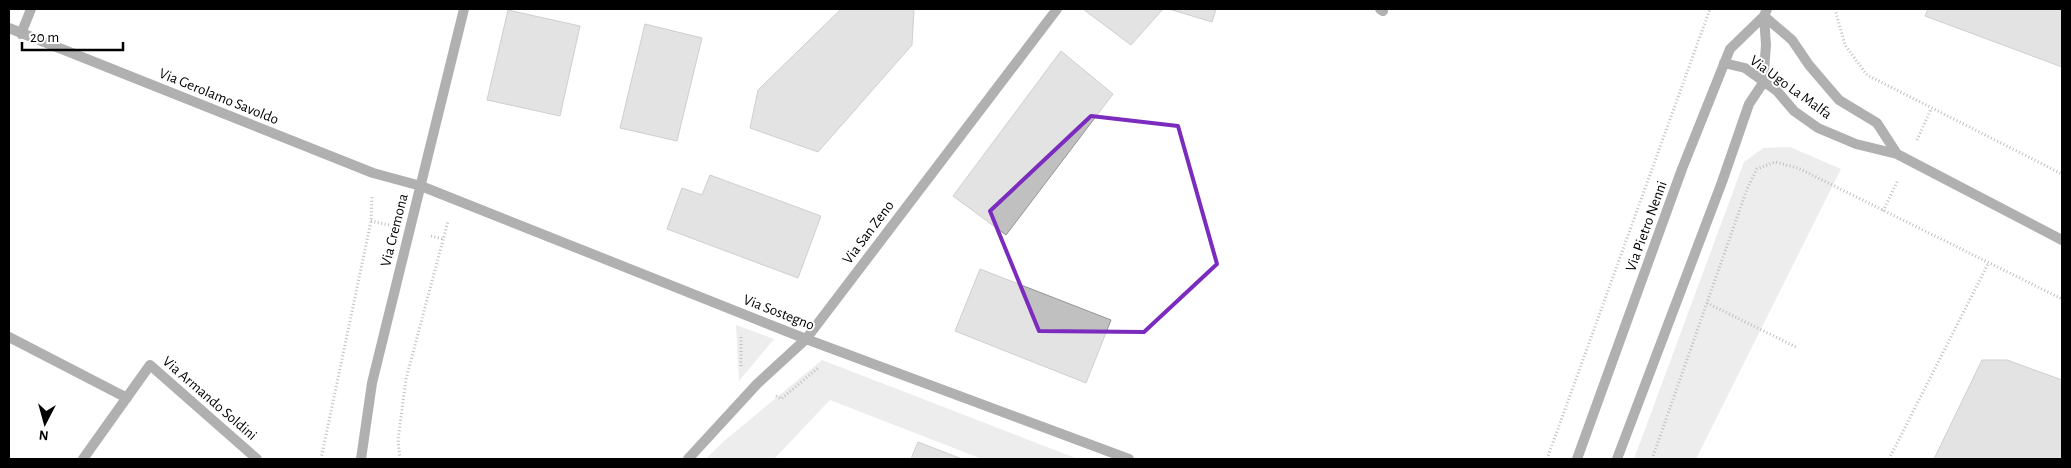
<svg xmlns="http://www.w3.org/2000/svg" width="2071" height="468" font-family="'Alegreya Sans',sans-serif">
<style>
.green{fill:#d7d7d7}
.building{fill:#c0c0c0;stroke:#949494}
.lines{fill:none;stroke-linecap:round;stroke-linejoin:round}
.path{stroke:#727272;stroke-width:3;stroke-dasharray:1 2.5;stroke-linecap:butt}
.street{stroke:#505050;stroke-width:10}
.marked{fill:none;stroke:#7b2cbf;stroke-width:4;stroke-linejoin:round}
.labels{text-anchor:middle;stroke-width:4;stroke-linejoin:round;paint-order:stroke}
.street-label{font-size:15px;fill:#000;stroke:#fff}
</style>
<rect width="100%" height="100%" fill="#fff"/>
<!-- green -->
<path class="green" d="M1790,147l51,22 -145,290h-62l110,-297 19,-14z
M736,325l38,14 -35,42z
M822,360l256,99h-96l-152,-59 -56,59h-68l18,-18z"/>
<!-- building -->
<path class="building" d="M841,9h73l-2,36 -94,107 -68,-24 8,-38z
M1083,9h80l-32,36z
M1169,9h47l-4,13z
M1928,9h134v58l-137,-51z
M508,10l72,16 -20,90 -73,-16z
M645,24l57,14 -25,103 -57,-13z
M1061,51l52,43 -107,141 -53,-39z
M710,175l111,41 -23,62 -131,-49 15,-41 20,7z
M980,269l131,51 -25,63 -131,-52z
M1982,360h25l55,20v79h-128z
M918,442l44,17h-51z"/>
<g class="lines">
<!-- path -->
<path class="path" d="M1835,9l10,36 22,30 195,99
M1917,140l14,-31
M1883,211l15,-31
M371,221l18,4
M431,236l12,3
M1707,303l91,45
M741,337v31
M776,396l5,3 37,-31
M321,459l50,-238 1,-26
M400,459l-2,-19 8,-61 42,-158
M1547,459l163,-450
M1652,459l95,-270 10,-20 18,-7 23,6 264,131
M1889,459l99,-195"/>
<!-- street -->
<path class="street" d="M1380,9l3,2
M1764,16l28,24 17,25 30,35 38,23 20,31
M9,28l364,145 48,13 385,153 323,120
M21,34l10,-25
M1724,63l21,5 32,23 17,20 24,17 38,16 41,10 165,86
M9,337l118,61
M83,459l67,-94 107,94
M361,459l11,-76 92,-374
M688,459l69,-75 49,-45 251,-330
M1577,459l105,-290 48,-120 34,-33
M1617,459l105,-277 27,-78 14,-21 3,-38 -2,-29 3,-7"/>
</g>
<!-- marked area -->
<path d="M0 0H2071V468H0ZM1091,116l87,10 39,138 -73,68 -105,-1 -49,-120z" fill="#fff" fill-opacity=".55" fill-rule="evenodd"/>
<path class="marked" d="M1091,116l87,10 39,138 -73,68 -105,-1 -49,-120z"/>
<g class="labels">
<!-- street labels -->
<g class="street-label">
<text transform="translate(1791 87) rotate(36)" y="5">Via Ugo La Malfa</text>
<text transform="translate(219 96) rotate(22)" y="5">Via Gerolamo Savoldo</text>
<text transform="translate(1646 226) rotate(-70)" y="5">Via Pietro Nenni</text>
<text transform="translate(394 230) rotate(-76)" y="5">Via Cremona</text>
<text transform="translate(868 232) rotate(-53)" y="5">Via San Zeno</text>
<text transform="translate(779 312) rotate(21)" y="5">Via Sostegno</text>
<text transform="translate(210 398) rotate(41)" y="5">Via Armando Soldini</text>
</g>
</g>
<!-- border -->
<rect width="2071" height="468" fill="none" stroke="#000000" stroke-width="20"/>
<!-- north arrow -->
<g transform="translate(45 423) rotate(186)" stroke="#ffffff" stroke-width="4" paint-order="stroke">
<path d="M0-4L9 19L0 12L-9 19Z" fill="#000000"/>
<text y="-8" font-size="14" font-weight="bold" text-anchor="middle" fill="#000000">N</text>
</g>
<!-- scale -->
<path d="M22 42v8h101v-8" fill="none" stroke="#000000" stroke-width="2.5"/>
<text x="30" y="42" font-size="15" fill="#000000" stroke="#ffffff" stroke-width="4" paint-order="stroke">20 m</text>
</svg>
